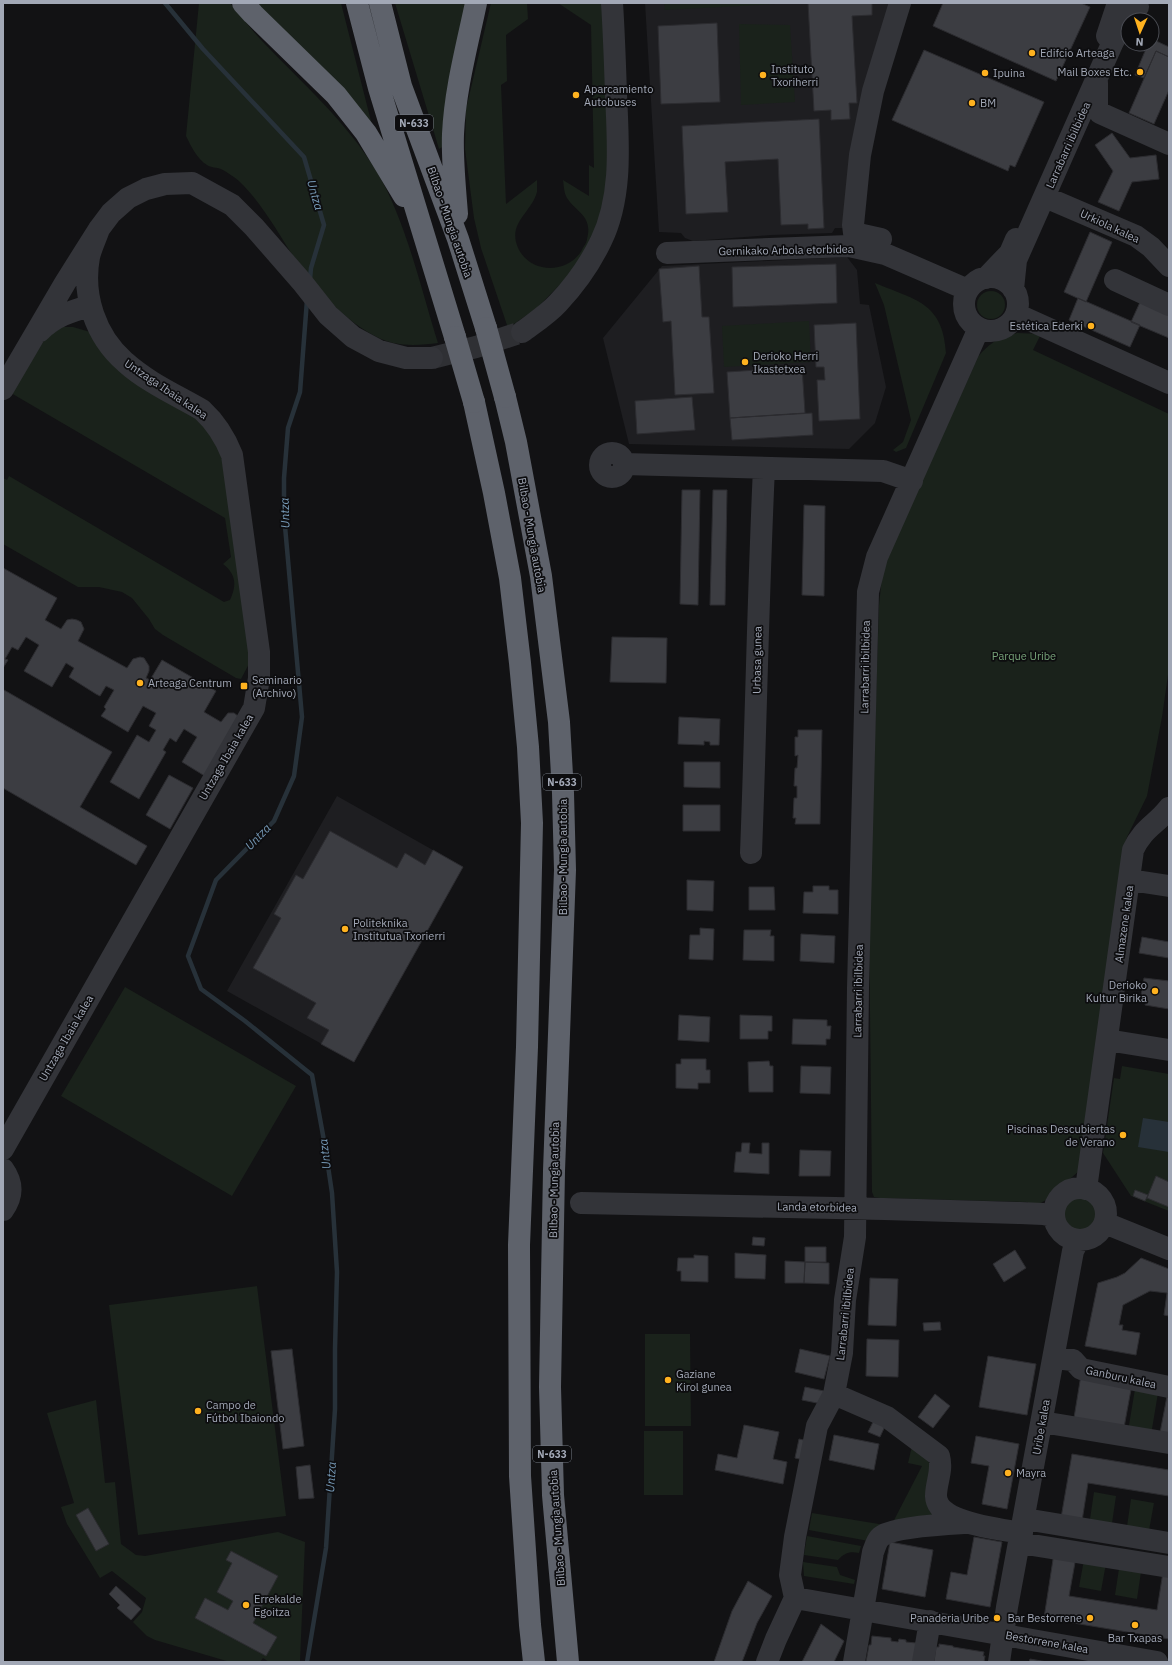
<svg xmlns="http://www.w3.org/2000/svg" width="1172" height="1665" font-family="'IBM Plex Sans',sans-serif">
<style>
.built{fill:#1e1e21}
.green{fill:#1a221b}
.water{fill:#273139}
.lines{fill:none;stroke-linecap:round;stroke-linejoin:round}
.stream{stroke:#273139;stroke-width:4.5}
.building{fill:#3c3d42;stroke:#2c2c30}
.minor-tunnel{stroke:#2f3034;stroke-width:22;stroke-dasharray:22 11;stroke-linecap:butt}
.minor{stroke:#333439;stroke-width:22}
.highway{stroke:#5e626b;stroke-width:22}
.highway-bridge{stroke:#5e626b;stroke-width:22}
.poi-dot{fill:#ffb21f;stroke:#0d0d0f;stroke-width:1.5}
.labels{text-anchor:middle;stroke-width:3.5;stroke-linejoin:round;paint-order:stroke}
.shield{fill:#0d0d0f;stroke:#757a84;stroke-width:1}
.shield-label{font-size:10px;font-weight:bold;fill:#a2a8b6}
.poi-label{font-size:11px;fill:#a2a8b6;stroke:#0d0d0f;text-anchor:start}
.street-label{font-size:11px;fill:#a2a8b6;stroke:#0d0d0f}
.park-label{font-size:11px;fill:#77a379;stroke:#0d0d0f}
.water-label{font-size:12px;font-style:italic;fill:#7598b5;stroke:#0d0d0f}
</style>
<rect width="100%" height="100%" fill="#121214"/>
<!-- built -->
<path class="built" d="M645,3h251l-50,225h-11l-3,5 -61,2 -78,6 -8,-3 -4,-5 -22,-1z
M847,257l10,13 3,34 9,1 17,82 -11,36 -26,26 -220,-5 -26,-106 59,-72z
M337,796l126,71 -109,195 -127,-71z"/>
<!-- green -->
<path class="green" d="M199,3h31c10,12 20,25 31,37 40,42 86,82 116,132 29,49 44,117 61,171 -14,2 -31,3 -45,0 -34,-8 -78,-52 -96,-81 -18,-27 -34,-58 -58,-81 -5,-4 -12,-9 -18,-12 -4,-2 -10,-1 -14,-4 -10,-6 -16,-19 -21,-29z
M251,3h90l31,122z
M395,3h75l-26,143 -5,3z
M491,3h36l1,16 -22,16 1,46 -6,4 5,119 31,-24c0,4 0,9 0,12 -5,19 -26,29 -21,50 8,31 50,35 66,8 1,-3 5,-7 5,-11 6,-23 -10,-26 -20,-41 -3,-5 -3,-11 -4,-18l26,16v-31l5,3 -3,-143 -33,-22h46l7,147 -7,59 -23,54 -44,45 -29,20 -27,-80 -7,-30 -9,-69 1,-40z
M664,3h112v1l-111,6z
M739,24l51,1 5,77 -54,3z
M875,283c40,17 68,19 71,70l-40,95 -10,4 -3,-2 10,-8 8,-22 -27,-115z
M977 305a14 14 0 1 1 28 0a14 14 0 1 1-28 0Z
M809,321l2,41 -87,5 -2,-41z
M63,327h10l17,5 107,84 23,29 31,215 -10,19 -5,-1 -73,-43 -8,-6 -6,-10 -17,-21 -10,-6 -23,-5h-21l-75,-43v-66l4,2 2,-4 215,126 6,-2c7,-15 6,-26 -7,-36l8,-7 -6,-39 -214,-125 35,-56z
M1017,333l24,1 -8,16 136,64v254l-7,49 -15,79 -20,41 -4,14 -43,319 -9,8 -14,8 -11,14 -9,5 -9,1v-4l-148,-4 -6,-1 -2,-5 -3,-273 10,-314 4,-38 95,-210c12,-15 21,-19 39,-24z
M125,987l171,99 -64,110 -171,-100z
M1122,1066l47,8v137l-38,-15 -28,-43 11,-75 6,1z
M1061 1215a19 19 0 1 1 38 0a19 19 0 1 1-38 0Z
M257,1286l29,230 -148,19 -29,-230z
M645,1334h45l1,92h-46z
M1135,1389l23,4 -7,42 -23,-4z
M96,1400l9,83 10,-1 6,62 15,11 9,1 133,-24 27,10 -5,119 -31,1 -6,-4 -3,4h-30l-75,-22 -8,-4 -14,-14 9,-10 4,-14 -34,-27 -12,7 -33,-54 -6,-17 13,-4 -27,-90z
M644,1431h39v64h-39z
M913,1442l13,6 13,65 -65,29 -65,-12 3,-17 79,13 31,-60 -14,-3z
M1094,1492l22,4 -5,34 -22,-4z
M1131,1499l23,4 -6,33 -22,-3z
M807,1536l54,10 -2,7c-9,-2 -15,0 -21,7l-34,-5z
M1085,1554l22,4 -6,33 -22,-4z
M803,1562l34,5 3,8 15,5 -1,4 -50,-8z
M1120,1562l22,3 -5,34 -22,-4z"/>
<!-- water -->
<path class="water" d="M1143,1118l26,4v30l-31,-5z"/>
<g class="lines">
<!-- stream -->
<path class="stream" d="M165,3l38,46 101,108 20,68 -13,43 -1,11
M307,1662l19,-114 9,-139v-60l2,-77 -5,-79 -7,-47 -13,-71 -67,-54 -44,-32 -13,-33 28,-76 58,-59 20,-45 8,-59 -18,-202v-37l4,-50 12,-36 7,-92"/>
</g>
<!-- building -->
<path class="building" d="M808,3h64v12l-20,1 5,87h-8l1,16 -19,1v-10l-17,1z
M943,3h138l9,4 -34,74 -123,-55z
M717,23l3,79 -59,2 -3,-78z
M1152,39l17,8v10l-13,-6 -12,27 -9,-3 13,-31h4z
M924,50l120,52 -29,65 -5,-2 -2,6 -116,-51z
M1156,51l13,6v33l-15,34 -25,-11z
M819,119l5,109 -16,1v-5l-27,1 -3,-66 -53,3 3,50 -42,2 -4,-88z
M1112,133l18,25 26,-3 3,24 -27,3 -13,29 -21,-9 15,-31 -18,-26z
M1090,232l22,10 -26,60 -22,-10z
M836,264l1,39 -104,4 -1,-40z
M699,266l3,51h7l5,76 -39,2 -4,-74 -8,1 -4,-53z
M1078,298l62,27 -10,22 -61,-27z
M1141,300l28,12v26l-38,-16z
M856,323l4,96 -41,2 -2,-41h8l-1,-13h-8l-2,-42z
M802,367l3,46 -75,5 -3,-46z
M692,397l3,33 -58,4 -2,-33z
M812,413l1,22 -81,5 -2,-22z
M682,490h18l-2,115 -18,-1z
M713,490h14l-2,115h-15z
M804,505l21,1 -1,90 -22,-1z
M3,568l54,30 -12,22 16,9 6,-9 5,-1 5,1 4,2 3,7 -6,12 49,27 6,-9 7,-2 4,1 5,8v5l-3,7 4,2 12,-20 54,31 -12,21 17,10 7,-9h6l4,3 -30,62 -26,-16 15,-25 -13,-8 -8,13 -6,-4 -7,12 3,2 -27,47 -29,-17 27,-47 12,7 7,-12 -7,-4 7,-13 -13,-7 -15,26 -27,-16 5,-7 -2,-2 10,-17 -8,-4 -6,10 -4,-2 -27,-17 5,-9 -8,-5 -14,24 -28,-16 15,-26 -13,-8 -8,13 -6,-3 -7,12 3,1 -5,8z
M612,637l55,1 -1,45 -56,-1z
M4,690l108,62 -32,55 67,39 -11,19 -133,-77v-96z
M679,717l41,2 -1,26h-9v-3l-6,-1v4l-26,-1z
M798,730h24l-2,94h-25l1,-6h-3l1,-20h3v-12h-3l1,-18h2l1,-13 -3,1v-19h3z
M684,762h36v26l-36,-1z
M169,775l24,13 -23,41 -24,-14z
M683,805h37v26h-37z
M330,831l67,37 8,-15 20,12 8,-15 30,17 -109,195 -33,-18 8,-14 -22,-12 9,-15 -63,-35 28,-50 -7,-4 22,-39 7,4z
M687,880l27,1 -1,30 -26,-1z
M813,886h16v4h9v24l-35,-1 1,-21h9z
M749,887h25l1,23h-26z
M700,928l14,1 -1,31 -24,-1 1,-24h10z
M744,930h27l-1,6h4v25l-31,-1z
M801,934l34,2 -1,27 -34,-2z
M1142,937l27,5v16l-30,-5z
M1144,978l25,3v28l-24,-4 1,-3 -6,-1z
M679,1015l31,2 -1,25 -31,-2z
M740,1015l32,1v15h-4v8h-28z
M793,1019l34,1v6h4l-1,13h-4v6l-34,-1z
M681,1059h25v11h4v13h-12v6l-22,-1v-24h5z
M769,1061l1,5h3v26h-24l-1,-30z
M801,1066l30,1 -1,27 -30,-1z
M742,1143h8l-1,10 13,1v-11h7v31l-35,-2 2,-20h5z
M800,1150l31,1 -1,25h-31z
M1156,1176l13,6v25l-22,-9z
M1135,1190l13,5 -3,6 -12,-5z
M753,1237l12,1 -1,8 -12,-1z
M805,1247h21v15h-21z
M1015,1250l11,18 -22,14 -11,-18z
M735,1253l31,2 -1,24 -30,-1z
M694,1255l14,1v26l-27,-1v-10h-4l1,-13h16z
M1141,1258l28,11v47l-5,-1 3,-22 -17,-2 -27,14 -4,20h4l-1,5 18,3 -4,22 -51,-9 13,-63 19,-6 8,-4z
M785,1261l20,1 -1,21h-19z
M805,1262l24,1v21l-25,-1z
M870,1278l28,1 -2,47 -28,-1z
M940,1322l1,8 -17,1 -1,-8z
M867,1339l32,1 -1,37 -32,-1z
M292,1349l12,97 -21,3 -12,-98z
M800,1349l30,7 -6,23 -29,-7z
M988,1356l48,8 -9,51 -48,-8z
M1081,1375l51,9 -9,49 -50,-9z
M805,1387l19,4 -2,13 -20,-4z
M1168,1391h1v49l-10,-2z
M935,1394l15,12 -17,22 -15,-11z
M875,1418l11,6 -6,13 -12,-5z
M744,1425l35,7 -6,27 14,3 -4,22 -68,-14 3,-16 19,4z
M834,1435l45,9 -5,26 -45,-10z
M976,1436l43,8 -12,65 -25,-5 7,-38 -18,-3z
M799,1439l9,2 -4,19 -9,-2z
M1072,1454l97,16v26l-81,-13 -6,38 -21,-3z
M310,1465l4,33 -15,1 -3,-32z
M88,1508l21,36 -13,7 -20,-36z
M974,1537l28,5 -12,65 -44,-8 5,-27 16,3z
M890,1542l43,8 -8,47 -43,-8z
M231,1551l47,25 -25,47 24,14 -11,19 -71,-38 10,-20 23,12 5,-9 -16,-9 15,-29 -6,-3z
M1054,1553l22,4 -7,39 88,14 6,-38 6,1v66l-125,-21z
M748,1581l24,15 -15,27 -15,39h-28l18,-51z
M116,1586l25,23 -10,11 -14,-12 3,-3 -11,-11z
M821,1624l23,17 -10,21h-32z
M872,1636l19,2v3l7,1 1,-3 7,1v2l10,1 -1,19h-49l3,-17h2z
M939,1644l14,2v1l31,5 -1,4h2l-1,6h-50l2,-15h3z
M1030,1659l17,3h-18z"/>
<g class="lines">
<!-- minor-tunnel -->
<path class="minor-tunnel" d="M432,358l44,-11 46,-15"/>
<!-- minor -->
<path class="minor" d="M1107,36l11,-33
M1097,83v24l3,6 69,31
M1045,197l91,39 15,11 18,19
M881,239l-27,-6 -1,-8 7,-70 13,-64 27,-88
M667,253l182,-7 36,8 83,36
M964 304a27 27 0 1 1 54 0a27 27 0 1 1-54 0Z
M986,278l24,-25 6,-14
M1115,280l54,25
M1013,289l3,-29 96,-216 10,-19 16,-18
M1016,314l153,69
M40,331c14,-14 31,-20 50,-25
M522,332c12,-9 26,-18 36,-29 17,-18 32,-39 43,-62 22,-45 17,-99 15,-147 -1,-30 -2,-61 -4,-91
M3,389l62,-106 34,-54 12,-16 17,-15 18,-9 19,-5 27,-1 40,22 22,22 48,55 26,33 25,22 26,14 27,7h26
M600 465a12 12 0 1 1 24 0a12 12 0 1 1-24 0Z
M624,464l259,7 29,10
M751,853c5,-129 7,-257 13,-385
M1130,880l39,6
M1107,1040l62,10
M3,1149l251,-441 5,-30v-26l-27,-197c-7,-18 -16,-32 -30,-45 -26,-15 -55,-28 -77,-48 -30,-26 -43,-67 -36,-105 2,-9 7,-19 10,-28
M3,1169c10,14 10,27 0,41
M1054 1214a26 26 0 1 1 52 0a26 26 0 1 1-52 0Z
M1086,1189l47,-339c10,-22 23,-25 36,-42
M581,1203l303,6 136,4 23,1 10,2
M1105,1223l64,26
M1054,1358l19,2 8,9 88,18
M834,1394l53,23 52,39c4,15 -3,26 -3,40 1,28 65,33 86,37
M1042,1422l127,21
M1025,1519l144,24
M1020,1543l149,24
M795,1598l362,64
M767,1662l9,-23 19,-41 -5,-23 5,-38 22,-111 17,-32 8,-41 3,-53 10,-63 3,-249 10,-396 9,-35 102,-229
M854,1662l19,-110c2,-5 4,-13 9,-16 12,-9 66,-12 83,-13
M923,1662l7,-41
M999,1662l8,-55 66,-356 5,-10"/>
<!-- highway -->
<path class="highway" d="M243,3l10,11 83,81 30,38 38,63
M357,3l22,85 76,249
M380,3l21,83 57,153 28,89
M457,214c-2,-27 -5,-54 -4,-80 2,-44 14,-88 23,-131
M505,397l11,45 25,134 18,146 4,71 2,77 -11,301 -4,216 3,108 15,167
M474,402l20,91 16,85 10,85 8,84 4,76 -5,224 -8,198 1,231 10,149 4,37"/>
<!-- highway-bridge -->
<path class="highway-bridge" d="M486,328l19,69
M455,337l19,65"/>
</g>
<!-- markers -->
<g class="poi-dot">
<circle cx="1032" cy="53" r="4"/>
<circle cx="1140" cy="72" r="4"/>
<circle cx="985" cy="73" r="4"/>
<circle cx="763" cy="75" r="4"/>
<circle cx="576" cy="95" r="4"/>
<circle cx="972" cy="103" r="4"/>
<circle cx="1091" cy="326" r="4"/>
<circle cx="745" cy="362" r="4"/>
<circle cx="140" cy="683" r="4"/>
<rect x="240" y="682" width="8" height="8" rx="2"/>
<circle cx="345" cy="929" r="4"/>
<circle cx="1155" cy="991" r="4"/>
<circle cx="1123" cy="1135" r="4"/>
<circle cx="668" cy="1380" r="4"/>
<circle cx="198" cy="1411" r="4"/>
<circle cx="1008" cy="1473" r="4"/>
<circle cx="246" cy="1605" r="4"/>
<circle cx="997" cy="1618" r="4"/>
<circle cx="1090" cy="1618" r="4"/>
<circle cx="1135" cy="1625" r="4"/>
</g>
<g class="labels">
<!-- shield labels -->
<g class="shield">
<rect x="395" y="115" width="38" height="16" rx="3"/>
<rect x="543" y="774" width="38" height="16" rx="3"/>
<rect x="533" y="1446" width="38" height="16" rx="3"/>
</g>
<g class="shield-label">
<text x="414" y="127">N-633</text>
<text x="562" y="786">N-633</text>
<text x="552" y="1458">N-633</text>
</g>
<!-- poi labels -->
<g class="poi-label">
<text x="1040" y="57">Edifcio Arteaga</text>
<text x="771" y="73">Instituto<tspan x="771" dy="13">Txoriherri</tspan></text>
<text x="1132" y="76" text-anchor="end">Mail Boxes Etc.</text>
<text x="993" y="77">Ipuina</text>
<text x="584" y="93">Aparcamiento<tspan x="584" dy="13">Autobuses</tspan></text>
<text x="980" y="107">BM</text>
<text x="1083" y="330" text-anchor="end">Estética Ederki</text>
<text x="753" y="360">Derioko Herri<tspan x="753" dy="13">Ikastetxea</tspan></text>
<text x="252" y="684">Seminario<tspan x="252" dy="13">(Archivo)</tspan></text>
<text x="148" y="687">Arteaga Centrum</text>
<text x="353" y="927">Politeknika<tspan x="353" dy="13">Institutua Txorierri</tspan></text>
<text x="1147" y="989" text-anchor="end">Derioko<tspan x="1147" dy="13">Kultur Birika</tspan></text>
<text x="1115" y="1133" text-anchor="end">Piscinas Descubiertas<tspan x="1115" dy="13">de Verano</tspan></text>
<text x="676" y="1378">Gaziane<tspan x="676" dy="13">Kirol gunea</tspan></text>
<text x="206" y="1409">Campo de<tspan x="206" dy="13">Fútbol Ibaiondo</tspan></text>
<text x="1016" y="1477">Mayra</text>
<text x="254" y="1603">Errekalde<tspan x="254" dy="13">Egoitza</tspan></text>
<text x="989" y="1622" text-anchor="end">Panaderia Uribe</text>
<text x="1082" y="1622" text-anchor="end">Bar Bestorrene</text>
<text x="1135" y="1642" text-anchor="middle">Bar Txapas</text>
</g>
<!-- street labels -->
<g class="street-label">
<text transform="translate(1068 145) rotate(-66)" y="4">Larrabarri ibilbidea</text>
<text transform="translate(450 222) rotate(71)" y="4">Bilbao - Mungia autobia</text>
<text transform="translate(1110 226) rotate(25)" y="4">Urkiola kalea</text>
<text transform="translate(786 250) rotate(-1)" y="4">Gernikako Arbola etorbidea</text>
<text transform="translate(166 389) rotate(34)" y="4">Untzaga Ibaia kalea</text>
<text transform="translate(532 535) rotate(80)" y="4">Bilbao - Mungia autobia</text>
<text transform="translate(757 660) rotate(-89)" y="4">Urbasa gunea</text>
<text transform="translate(865 667) rotate(-89)" y="4">Larrabarri ibilbidea</text>
<text transform="translate(226 757) rotate(-60)" y="4">Untzaga Ibaia kalea</text>
<text transform="translate(563 857) rotate(-90)" y="4">Bilbao - Mungia autobia</text>
<text transform="translate(1124 924) rotate(-82)" y="4">Almazene kalea</text>
<text transform="translate(858 991) rotate(-89)" y="4">Larrabarri ibilbidea</text>
<text transform="translate(66 1038) rotate(-60)" y="4">Untzaga Ibaia kalea</text>
<text transform="translate(554 1180) rotate(-89)" y="4">Bilbao - Mungia autobia</text>
<text transform="translate(817 1207) rotate(1)" y="4">Landa etorbidea</text>
<text transform="translate(845 1314) rotate(-84)" y="4">Larrabarri ibilbidea</text>
<text transform="translate(1121 1377) rotate(12)" y="4">Ganburu kalea</text>
<text transform="translate(1041 1427) rotate(-80)" y="4">Uribe kalea</text>
<text transform="translate(557 1528) rotate(-94)" y="4">Bilbao - Mungia autobia</text>
<text transform="translate(1047 1642) rotate(10)" y="4">Bestorrene kalea</text>
</g>
<!-- park labels -->
<g class="park-label">
<text x="1024" y="660">Parque Uribe</text>
</g>
<!-- water labels -->
<g class="water-label">
<text transform="translate(315 195) rotate(74)" y="4">Untza</text>
<text transform="translate(285 513) rotate(-92)" y="4">Untza</text>
<text transform="translate(258 837) rotate(-46)" y="4">Untza</text>
<text transform="translate(325 1154) rotate(-97)" y="4">Untza</text>
<text transform="translate(331 1477) rotate(-86)" y="4">Untza</text>
</g>
</g>
<!-- border -->
<rect width="1172" height="1665" fill="none" stroke="#a2a8b6" stroke-width="8"/>
<!-- north arrow -->
<g transform="translate(1140 32) rotate(183)"><circle r="19" fill="#0d0d0f" stroke="#494b52"/>
<path d="M0-3L7 15L0 10L-7 15Z" fill="#ffb21f"/>
<text y="-6" font-size="11" font-weight="bold" text-anchor="middle" fill="#a2a8b6">N</text>
</g>
</svg>
